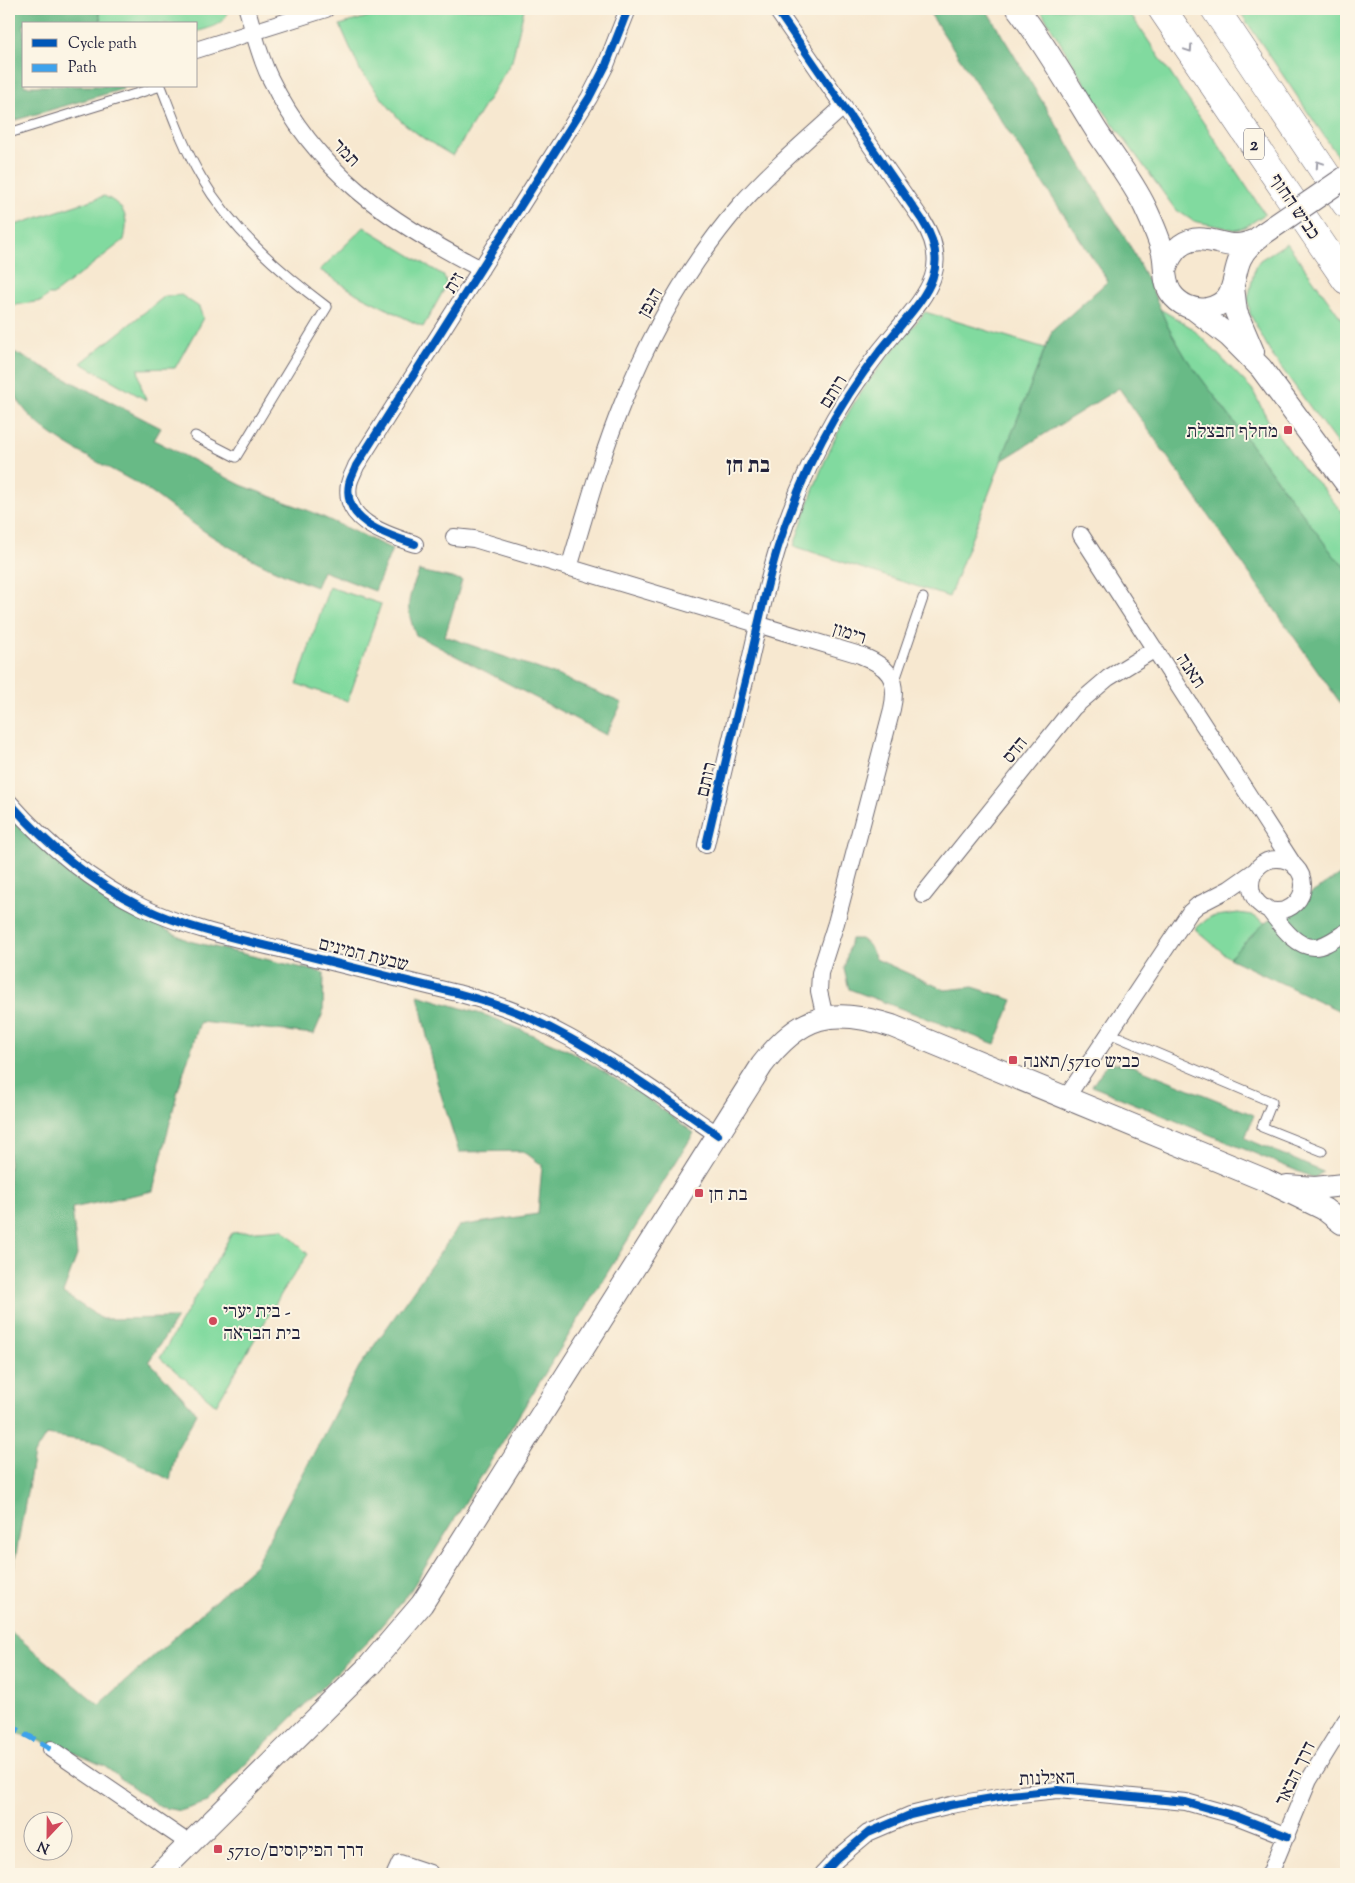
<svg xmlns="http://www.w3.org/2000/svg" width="1355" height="1883" font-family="'Sorts Mill Goudy','Frank Ruhl Libre',serif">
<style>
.green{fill:#81da9f;stroke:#527e6d}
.forest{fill:#68ba86;stroke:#456e60}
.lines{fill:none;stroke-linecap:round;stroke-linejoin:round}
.service-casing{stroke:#6d676f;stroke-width:11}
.minor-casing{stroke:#6d676f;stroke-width:18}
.secondary-casing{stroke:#6d676f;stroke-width:24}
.motorway-casing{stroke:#6d676f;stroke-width:29}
.service{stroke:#fff;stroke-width:9}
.minor{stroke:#fff;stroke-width:16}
.secondary{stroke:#fff;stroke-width:22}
.motorway{stroke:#fff;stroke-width:28}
.secondary-bridge-casing{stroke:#6d676f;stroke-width:24;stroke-linecap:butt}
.secondary-bridge{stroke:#fff;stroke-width:22}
.quiet{stroke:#3ea2ec;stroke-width:6;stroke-dasharray:12 6;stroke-linecap:butt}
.cycleway-casing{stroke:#fcf5e5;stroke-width:11}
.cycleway{stroke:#0057b8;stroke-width:8}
.oneway{stroke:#9c9ca7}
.poi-dot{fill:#d1495b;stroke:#fcf5e5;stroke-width:2}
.labels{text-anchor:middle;stroke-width:4;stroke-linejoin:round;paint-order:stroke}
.shield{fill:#fcf5e5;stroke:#63616e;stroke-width:1}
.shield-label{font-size:18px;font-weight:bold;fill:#22223b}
.street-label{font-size:19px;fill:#22223b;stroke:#fcf5e5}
.poi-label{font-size:19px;fill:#22223b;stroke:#fcf5e5;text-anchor:start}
.quarter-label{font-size:21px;font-weight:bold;fill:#22223b;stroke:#fcf5e5}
</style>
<rect width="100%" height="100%" fill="#fcf5e5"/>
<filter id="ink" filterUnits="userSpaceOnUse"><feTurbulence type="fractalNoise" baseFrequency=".02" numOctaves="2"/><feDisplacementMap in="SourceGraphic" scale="10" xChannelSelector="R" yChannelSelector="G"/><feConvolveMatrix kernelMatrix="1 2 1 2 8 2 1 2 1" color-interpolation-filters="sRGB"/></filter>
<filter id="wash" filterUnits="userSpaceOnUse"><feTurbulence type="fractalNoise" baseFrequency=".0096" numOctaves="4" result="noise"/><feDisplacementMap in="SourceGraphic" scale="20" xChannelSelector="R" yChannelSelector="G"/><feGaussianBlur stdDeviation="1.12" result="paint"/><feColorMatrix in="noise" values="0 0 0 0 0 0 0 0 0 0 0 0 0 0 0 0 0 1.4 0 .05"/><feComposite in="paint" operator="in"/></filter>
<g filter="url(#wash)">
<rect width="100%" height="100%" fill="#f7e8d0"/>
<!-- green -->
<path class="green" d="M98,9h129c1,16 -19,19 -31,23v-8h-94z
M394,9h130l-12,52 -59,95 -30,-18 -22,-17 -17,-20 -24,-31 -20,-45z
M1040,9h87l138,205 -18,12 -10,4 -44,-9 -18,-12 -85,-117z
M1238,9h108v144l-7,5z
M104,196c22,10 25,22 20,44l-71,55h-5l-6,6 -33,5v-79z
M364,227l79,48 3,6 -1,7 -22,39 -66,-33 -37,-24z
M1287,243l59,82v131l-74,-101 -22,-41 -2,-15 7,-32 5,-7z
M181,295l18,12 4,11 -28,50 -37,1 3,17 5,14 -65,-37 84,-67z
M1160,309l32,19 60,61 18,35 34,46 17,16 25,31v50l-12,-11 -148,-198 -18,-31z
M925,312l120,36 -96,249 -155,-51c17,-52 36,-107 67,-154 19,-28 43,-54 64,-80z
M329,587l52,17 -33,97 -51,-17z
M1238,913l14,2 13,8 -36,35 -34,-29 15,-12z
M283,1229l25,25 -25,37 -67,114 -56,-47 72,-125z"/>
<!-- forest -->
<path class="forest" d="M9,9h89l4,15h-78v62h98l1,3 -114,33z
M927,9h59l143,235 22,43 17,40 18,31 148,198 12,11v144l-227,-323 -118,73 51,-130 56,-50z
M14,352l147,76 -7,12 87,45 71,27 80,37 -17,42 -52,-20 -7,16c-40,-15 -82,-35 -118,-60 -19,-13 -36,-28 -55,-40 -36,-22 -107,-51 -126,-89 -5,-9 -3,-35 -3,-46z
M419,571l43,9 -17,56 114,40 63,27 -16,32 -190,-100c-12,-30 -8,-35 3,-64z
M9,817l60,58 60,36 60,30 135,32 -1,40 -9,21 -114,-12 -22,68 -25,101 -81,17 5,47 -14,38 39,26 75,-1 -28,43 48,52 -20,36 -7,31 -70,-37 -54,-8 -12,19 -25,139z
M1346,871v143l-117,-56 36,-35z
M851,939h10l8,6 7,14 69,31 28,-3 40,13 -18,44 -146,-55 -5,-20z
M418,995l73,22 79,34 78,48 46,34 -285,460 -38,45 -163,164 -28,9 -20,-4 -56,-41 -27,-12 -68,-24v-100l90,75 156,-140 104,-198 100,-141 79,-12 4,-49 -19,-14 -64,1 -22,-70z
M1108,1062l25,4 121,49 -9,23 78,34 -9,6 -222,-92z"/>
</g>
<g filter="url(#ink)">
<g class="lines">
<!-- service casing -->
<g class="service-casing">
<path id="service" d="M161,86c12,31 23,62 40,91 30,52 78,94 126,130l-91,150 -41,-21
M9,133l152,-47
M894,683l29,-85
M1109,1033l163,69 -10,25 60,24"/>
</g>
<!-- minor casing -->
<g class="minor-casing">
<path id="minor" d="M247,9c7,23 12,47 23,69 46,95 120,144 211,191
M196,50l130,-41
M1081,535l214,332
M454,537l20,2 386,116c28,11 39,23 32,54l-56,214 -16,50 -1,18 6,27
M415,544c-27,-9 -73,-22 -66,-60 1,-6 5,-12 7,-18l233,-368 17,-33 22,-56
M569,568c17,-56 32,-112 54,-166 28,-70 67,-139 117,-197 32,-36 69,-67 104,-99
M9,802c37,42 82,80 133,105 44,21 91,31 138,42 59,15 118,30 177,44 25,7 50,14 73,25 68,31 127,75 188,117
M706,845c14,-60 28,-120 43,-180 9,-39 17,-79 29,-118 25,-80 64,-153 119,-217 31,-37 55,-64 25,-110l-146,-211
M1251 885a26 26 0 1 1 52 0a26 26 0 1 1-52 0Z
M923,895l150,-187 35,-30 47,-29
M1267,908c12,14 27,39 47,39 11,0 23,-10 32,-15
M1066,1098l124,-186 8,-7 31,-16 27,-19
M51,1749l139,95
M395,1874l5,-11 30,10
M823,1874l14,-15 31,-26 42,-18 41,-10 59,-10 48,-5 128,12 50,14 51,20
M1270,1874l39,-94 37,-60"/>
</g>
<!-- secondary casing -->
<g class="secondary-casing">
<path id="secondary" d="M1018,9c29,38 53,81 78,121 16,25 36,50 49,77 7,15 14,30 18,46 3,13 0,29 8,40 8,12 23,18 36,16 31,-7 24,-30 33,-50 5,-11 14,-18 23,-25
M1166,268c6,-19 20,-32 41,-28 10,1 20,6 30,5 5,0 11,-2 16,-4
M1233,287l3,25 17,40
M1194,309l35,27 32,32 85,115
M1287,1186l28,2 28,-3
M159,1874l211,-209 52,-61 340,-539c39,-51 70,-58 130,-39l373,154 59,29 18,14"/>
</g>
<!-- motorway casing -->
<g class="motorway-casing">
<path id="motorway" d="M1162,9l184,271
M1215,9l131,195"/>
</g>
<!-- service -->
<use href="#service" class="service"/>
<!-- minor -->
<use href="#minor" class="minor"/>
<!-- secondary -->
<use href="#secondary" class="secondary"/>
<!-- motorway -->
<use href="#motorway" class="motorway"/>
<!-- secondary-bridge casing -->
<g class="secondary-bridge-casing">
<path id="secondary-bridge" d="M1263,234l83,-57"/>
</g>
<!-- secondary-bridge -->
<use href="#secondary-bridge" class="secondary-bridge"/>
<!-- quiet -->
<path class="quiet" d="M9,1725l42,24"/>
<!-- cycleway casing -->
<g class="cycleway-casing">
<path id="cycleway" d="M415,544c-27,-9 -73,-22 -66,-60 1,-6 5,-12 7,-18l233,-368 17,-33 22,-56
M9,802c37,42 82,80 133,105 44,21 91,31 138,42 59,15 118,30 177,44 25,7 50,14 73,25 68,31 127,75 188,117
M706,845c14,-60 28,-120 43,-180 9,-39 17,-79 29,-118 25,-80 64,-153 119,-217 31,-37 55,-64 25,-110l-146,-211
M823,1874l14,-15 31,-26 42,-18 41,-10 59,-10 48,-5 128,12 50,14 51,20"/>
</g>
<!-- cycleway -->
<use href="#cycleway" class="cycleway"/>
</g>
<!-- one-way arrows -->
<defs><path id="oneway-chevron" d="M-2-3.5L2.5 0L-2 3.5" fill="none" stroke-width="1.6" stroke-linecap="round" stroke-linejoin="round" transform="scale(1.25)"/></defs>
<g class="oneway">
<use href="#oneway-chevron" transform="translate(1189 49) rotate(56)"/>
<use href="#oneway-chevron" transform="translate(1319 164) rotate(-124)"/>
</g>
</g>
<!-- markers -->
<g class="poi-dot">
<rect x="1283" y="425" width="10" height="10" rx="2.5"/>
<rect x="1008" y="1055" width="10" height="10" rx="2.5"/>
<rect x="694" y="1188" width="10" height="10" rx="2.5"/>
<circle cx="213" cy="1321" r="5"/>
<rect x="213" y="1844" width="10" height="10" rx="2.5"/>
</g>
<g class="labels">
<!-- shield labels -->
<rect class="shield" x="1244" y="128.5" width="20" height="31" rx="4"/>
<g class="shield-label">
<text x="1254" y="150">2</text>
</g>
<!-- street labels -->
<g class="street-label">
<text transform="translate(347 152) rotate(46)" y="7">תמר</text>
<text transform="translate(1296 206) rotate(56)" y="7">כביש החוף</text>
<text transform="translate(453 282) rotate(-58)" y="7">זית</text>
<text transform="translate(649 302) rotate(-60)" y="7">הגפן</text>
<text transform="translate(832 391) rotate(-58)" y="7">רותם</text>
<text transform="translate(850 632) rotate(18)" y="7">רימון</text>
<text transform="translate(1192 670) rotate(57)" y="7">תאנה</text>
<text transform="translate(1014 749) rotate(-51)" y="7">הדס</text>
<text transform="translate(705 779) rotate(-77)" y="7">רותם</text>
<text transform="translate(364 953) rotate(14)" y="7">שבעת המינים</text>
<text transform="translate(1294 1773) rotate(-64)" y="7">דרך הבאר</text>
<text transform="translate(1047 1777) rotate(-2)" y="7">האילנות</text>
</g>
<!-- poi labels -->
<g class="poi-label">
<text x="1278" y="437" text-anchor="end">מחלף חבצלת</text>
<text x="1023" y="1067">כביש 5710/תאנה</text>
<text x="709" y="1200">בת חן</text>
<text x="223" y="1317">בית יערי -<tspan x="223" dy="22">בית הבראה</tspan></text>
<text x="228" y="1856">5710/דרך הפיקוסים</text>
</g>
<!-- quarter labels -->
<g class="quarter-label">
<text x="748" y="472">בת חן</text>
</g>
</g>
<!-- margin -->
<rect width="1355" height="1883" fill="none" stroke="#fcf5e5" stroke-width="30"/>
<!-- legend -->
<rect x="22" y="22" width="175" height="65" fill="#fcf5e5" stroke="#a5a1a1"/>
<rect x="32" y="39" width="25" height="8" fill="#0057b8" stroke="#a5a1a1"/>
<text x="68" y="48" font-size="15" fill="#22223b">Cycle path</text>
<rect x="32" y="64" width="25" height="8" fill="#3ea2ec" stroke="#a5a1a1"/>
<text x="68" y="72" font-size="15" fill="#22223b">Path</text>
<!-- north arrow -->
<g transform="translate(48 1836) rotate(202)"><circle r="24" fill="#fcf5e5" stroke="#a5a1a1"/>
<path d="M0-4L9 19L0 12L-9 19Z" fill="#d1495b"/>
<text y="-8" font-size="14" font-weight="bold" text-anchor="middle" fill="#22223b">N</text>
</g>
</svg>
